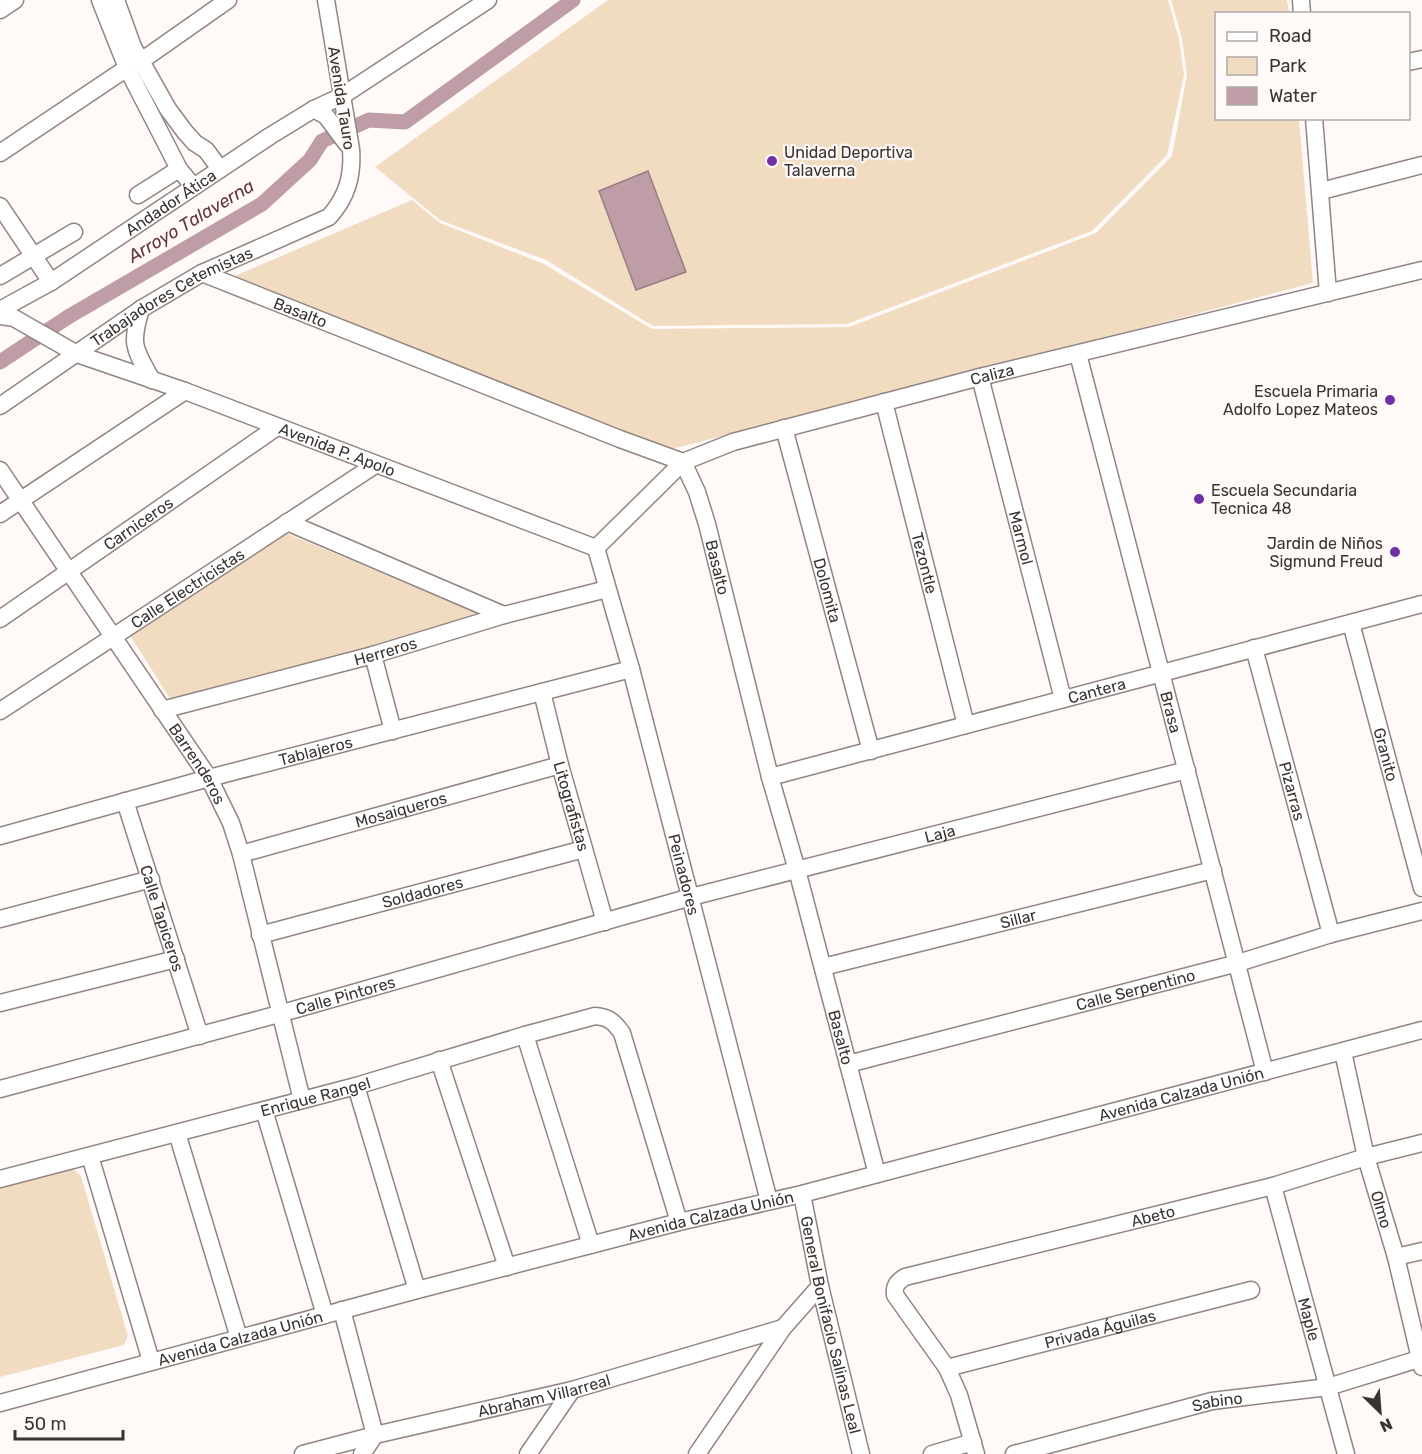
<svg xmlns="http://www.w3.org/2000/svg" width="1422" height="1454" font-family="Rubik,sans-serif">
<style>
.green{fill:#f1dcc2}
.water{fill:#bf9da6;stroke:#977e83;stroke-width:1.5}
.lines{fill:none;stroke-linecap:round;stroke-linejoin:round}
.canal{stroke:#bf9da6;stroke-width:15}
.minor-casing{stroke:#918581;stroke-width:19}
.minor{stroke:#fff;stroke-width:16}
.poi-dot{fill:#6f30a5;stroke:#fff9f7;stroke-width:2}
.labels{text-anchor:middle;stroke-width:4.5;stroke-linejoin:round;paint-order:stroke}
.street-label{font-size:16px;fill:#393432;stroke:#fff9f7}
.poi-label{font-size:16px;fill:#393432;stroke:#fff9f7;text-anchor:start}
.water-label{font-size:18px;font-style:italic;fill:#643444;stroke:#fff9f7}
</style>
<rect width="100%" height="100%" fill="#fff9f7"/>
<!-- green -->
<path class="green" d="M608,0h560l11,39 5,36 -17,80 -75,76 -245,93 -194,2 -107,-66 -106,-40 -65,-53z
M1171,0h116l2,13 -73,1v104l83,1 14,164 -300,79 -345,88 -438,-172 182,-78 28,23 104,41 108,65 197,-2 247,-94 76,-77 15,-81 -5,-37z
M286,533l198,83 -314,83 -40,-64z
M70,1167l11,9 47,160 -4,9 -124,32v-190z"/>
<!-- water -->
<path class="water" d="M648,171l38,101 -50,18 -37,-99z"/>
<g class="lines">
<!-- canal -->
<path class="canal" d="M0,362l68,-45 194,-113 48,-44 12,-19 47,-21 36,2 168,-122"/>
<!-- minor casing -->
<g class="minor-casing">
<g id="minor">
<path d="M100,0l27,68 52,101 14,17"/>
<path d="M116,0l17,47 35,62 17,23 10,11 11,7 14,19"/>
<path d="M1301,0l1,14"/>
<path d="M0,10l15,-10"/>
<path d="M141,61l87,-61"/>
<path d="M1408,62l14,-3"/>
<path d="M314,109l12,7 21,28"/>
<path d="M1314,118l14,175"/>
<path d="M0,153l127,-85"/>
<path d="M1321,191l101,-26"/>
<path d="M138,195l41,-26"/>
<path d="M0,206l51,76"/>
<path id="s1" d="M202,273l418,166 63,23 14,30 10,32 63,253 27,93 80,304"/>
<path d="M0,276l74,-44"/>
<path d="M141,309c-11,36 -7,39 11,71"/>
<path id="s2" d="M0,310l51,-28 219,-146 44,-27 28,-13 146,-96"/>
<path id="s3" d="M0,316l14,2 63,36 108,37 411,157"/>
<path id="s4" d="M1078,354l187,718"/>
<path id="s5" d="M980,377l83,322"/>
<path id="s6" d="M884,402l82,323"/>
<path id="s7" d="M0,406l141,-97 61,-36 127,-56c18,-20 24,-41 22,-68l-25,-149"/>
<path id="s8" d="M784,428l87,323"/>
<path id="s9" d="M0,470l209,308 22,45 10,31 61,246"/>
<path d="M0,514l185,-123"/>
<path d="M287,522l217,93"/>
<path id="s10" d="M596,548l87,-86 50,-20 247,-65 442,-107"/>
<path id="s11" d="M596,548l35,121 138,532"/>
<path id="s12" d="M0,619l277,-192"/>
<path id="s13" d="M1351,623l71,265"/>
<path id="s14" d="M1254,648l77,286"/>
<path d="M373,655l20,76"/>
<path id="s15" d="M542,692l18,73 45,157"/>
<path id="s16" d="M162,710l211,-55 131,-40 103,-26"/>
<path id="s17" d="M0,711l375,-246"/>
<path id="s18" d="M770,777l652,-173"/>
<path id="s19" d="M125,801l75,235"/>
<path id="s20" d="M0,836l209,-58 422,-109"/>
<path id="s21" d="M241,854l319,-89"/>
<path d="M0,919l151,-40"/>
<path id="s22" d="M260,935l324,-86"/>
<path id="s23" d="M823,967l390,-97"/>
<path d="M0,1003l176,-44"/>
<path d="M525,1035l66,210"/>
<path id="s24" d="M1343,1052l23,105 30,100 26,110"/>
<path d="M439,1060l68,207"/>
<path id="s25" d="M848,1064l390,-101 93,-29 91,-23"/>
<path d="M356,1086l61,204"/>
<path id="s26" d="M0,1089l279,-75 412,-117 496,-127"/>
<path d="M264,1110l61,205"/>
<path d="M177,1133l62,205"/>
<path d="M90,1156l61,205"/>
<path id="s27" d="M0,1179l356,-93 169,-51 70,-19c14,1 19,6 27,17l57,189"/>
<path id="s28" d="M1273,1186l73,268"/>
<path id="s29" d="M802,1194l18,92 41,168"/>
<path d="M1396,1257l26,-6"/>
<path d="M342,1310l33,125 -13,19"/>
<path id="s30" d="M947,1368l304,-78"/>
<path id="s31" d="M0,1403l417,-113 262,-68 123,-28 620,-164"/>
<path id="s32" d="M303,1454l72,-19 197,-45 211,-62"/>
<path d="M528,1454l44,-64"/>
<path d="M697,1454l86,-126 37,-42"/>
<path d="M932,1454l41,-12"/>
<path id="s33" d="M976,1454l-17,-59 -12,-27 -52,-73c-1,-9 2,-13 10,-18l368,-91 93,-29 56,-14"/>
<path id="s34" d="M1014,1454l198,-53 116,-14 94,-29"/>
</g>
</g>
<!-- minor -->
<use href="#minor" class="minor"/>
</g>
<!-- markers -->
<g class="poi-dot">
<circle cx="772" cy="161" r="6"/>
<circle cx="1390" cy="400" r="6"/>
<circle cx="1199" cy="499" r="6"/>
<circle cx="1395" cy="552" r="6"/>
</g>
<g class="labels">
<!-- street labels -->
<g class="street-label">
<text transform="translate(342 98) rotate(81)" y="6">Avenida Tauro</text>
<text dy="6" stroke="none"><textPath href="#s2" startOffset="202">Andador Ática</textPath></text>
<text dy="6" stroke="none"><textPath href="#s7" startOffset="204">Trabajadores Cetemistas</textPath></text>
<text dy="6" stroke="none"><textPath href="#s1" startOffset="106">Basalto</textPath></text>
<text dy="6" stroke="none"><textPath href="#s10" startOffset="444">Caliza</textPath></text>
<text dy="6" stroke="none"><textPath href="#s3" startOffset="364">Avenida P. Apolo</textPath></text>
<text dy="6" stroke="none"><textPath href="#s12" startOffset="168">Carniceros</textPath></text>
<text dy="6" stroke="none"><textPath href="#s5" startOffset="166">Marmol</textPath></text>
<text dy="6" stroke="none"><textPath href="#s6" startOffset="166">Tezontle</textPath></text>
<text dy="6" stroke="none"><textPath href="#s1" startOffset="628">Basalto</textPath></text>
<text dy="6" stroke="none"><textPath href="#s17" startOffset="224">Calle Electricistas</textPath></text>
<text dy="6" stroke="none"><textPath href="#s8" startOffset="168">Dolomita</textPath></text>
<text dy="6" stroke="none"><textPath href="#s16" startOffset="231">Herreros</textPath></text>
<text dy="6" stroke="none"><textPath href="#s18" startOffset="338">Cantera</textPath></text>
<text dy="6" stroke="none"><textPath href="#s4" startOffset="370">Brasa</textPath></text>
<text dy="6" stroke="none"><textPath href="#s20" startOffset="327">Tablajeros</textPath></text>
<text dy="6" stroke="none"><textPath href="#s13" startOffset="136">Granito</textPath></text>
<text dy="6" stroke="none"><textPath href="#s9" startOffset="354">Barrenderos</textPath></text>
<text dy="6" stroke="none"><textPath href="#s14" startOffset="148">Pizarras</textPath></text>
<text dy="6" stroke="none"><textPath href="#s15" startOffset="118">Litografistas</textPath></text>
<text dy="6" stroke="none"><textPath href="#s21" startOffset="166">Mosaiqueros</textPath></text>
<text dy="6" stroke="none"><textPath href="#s26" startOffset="974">Laja</textPath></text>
<text dy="6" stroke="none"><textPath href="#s11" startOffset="338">Peinadores</textPath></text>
<text dy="6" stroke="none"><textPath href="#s22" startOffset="168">Soldadores</textPath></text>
<text dy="6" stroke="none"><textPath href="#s19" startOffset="123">Calle Tapiceros</textPath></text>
<text dy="6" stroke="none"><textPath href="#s23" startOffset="201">Sillar</textPath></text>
<text dy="6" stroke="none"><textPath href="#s25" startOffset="297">Calle Serpentino</textPath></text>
<text dy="6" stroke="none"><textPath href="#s26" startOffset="358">Calle Pintores</textPath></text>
<text dy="6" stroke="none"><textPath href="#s1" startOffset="1114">Basalto</textPath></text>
<text dy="6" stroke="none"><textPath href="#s31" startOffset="1221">Avenida Calzada Unión</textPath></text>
<text dy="6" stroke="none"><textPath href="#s27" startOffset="326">Enrique Rangel</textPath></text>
<text dy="6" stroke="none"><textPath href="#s24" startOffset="162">Olmo</textPath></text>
<text dy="6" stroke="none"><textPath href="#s33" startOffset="458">Abeto</textPath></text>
<text dy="6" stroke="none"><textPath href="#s31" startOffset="735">Avenida Calzada Unión</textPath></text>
<text dy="6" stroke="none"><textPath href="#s28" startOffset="138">Maple</textPath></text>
<text dy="6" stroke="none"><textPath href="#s29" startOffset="134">General Bonifacio Salinas Leal</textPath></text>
<text dy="6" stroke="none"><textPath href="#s30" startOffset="158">Privada Águilas</textPath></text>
<text dy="6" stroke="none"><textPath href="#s31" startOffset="249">Avenida Calzada Unión</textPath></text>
<text dy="6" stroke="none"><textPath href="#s32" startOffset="248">Abraham Villarreal</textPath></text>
<text dy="6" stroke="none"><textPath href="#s34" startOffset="210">Sabino</textPath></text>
</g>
<!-- poi labels -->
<g class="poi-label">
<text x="784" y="158">Unidad Deportiva<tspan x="784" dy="18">Talaverna</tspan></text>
<text x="1378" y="397" text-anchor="end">Escuela Primaria<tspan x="1378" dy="18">Adolfo Lopez Mateos</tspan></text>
<text x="1211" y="496">Escuela Secundaria<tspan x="1211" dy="18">Tecnica 48</tspan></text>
<text x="1383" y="549" text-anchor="end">Jardin de Niños<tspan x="1383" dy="18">Sigmund Freud</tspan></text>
</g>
<!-- water labels -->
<g class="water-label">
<text transform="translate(191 221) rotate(-31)" y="6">Arroyo Talaverna</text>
</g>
</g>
<!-- legend -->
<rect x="1215" y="12" width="195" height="108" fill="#fff9f7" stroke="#b0aaa8" stroke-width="1.5"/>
<rect x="1227" y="32" width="30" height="9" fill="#ffffff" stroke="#b0aaa8" stroke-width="1.5"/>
<text x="1269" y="42" font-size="18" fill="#393432">Road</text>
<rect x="1227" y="57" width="30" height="18" fill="#f1dcc2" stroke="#b0aaa8" stroke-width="1.5"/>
<text x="1269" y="72" font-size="18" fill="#393432">Park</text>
<rect x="1227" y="87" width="30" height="18" fill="#bf9da6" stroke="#b0aaa8" stroke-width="1.5"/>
<text x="1269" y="102" font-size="18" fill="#393432">Water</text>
<!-- north arrow -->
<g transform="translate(1380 1412) rotate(155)" stroke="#fff9f7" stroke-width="4.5" paint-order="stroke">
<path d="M0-4.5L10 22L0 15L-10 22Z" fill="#393432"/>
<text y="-9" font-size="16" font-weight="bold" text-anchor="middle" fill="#393432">N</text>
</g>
<!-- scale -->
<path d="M15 1430v9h108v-9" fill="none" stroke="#393432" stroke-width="3"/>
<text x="24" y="1430" font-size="18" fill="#393432" stroke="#fff9f7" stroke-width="4.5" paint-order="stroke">50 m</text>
</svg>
